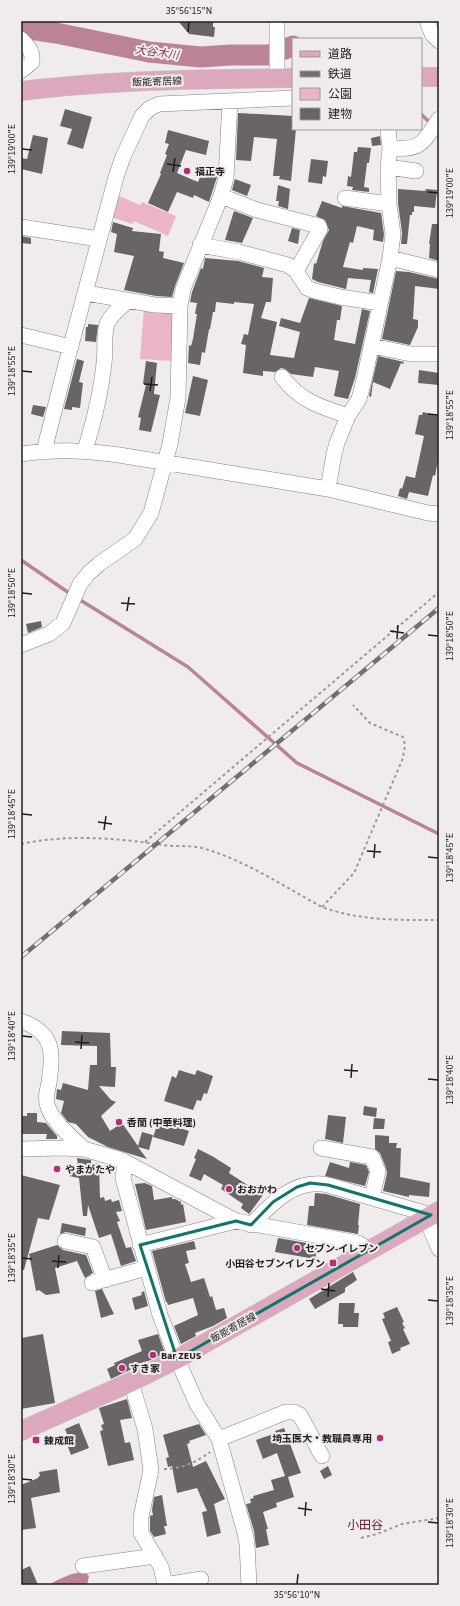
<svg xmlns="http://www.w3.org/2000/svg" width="460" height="1606" font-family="'Source Sans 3','Noto Sans JP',sans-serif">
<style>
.green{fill:#ecb4c8}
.water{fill:#bc8398}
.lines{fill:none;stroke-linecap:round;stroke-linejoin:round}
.stream{stroke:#bc8398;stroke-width:3.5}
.river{stroke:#bc8398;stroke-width:21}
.building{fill:#696567}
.minor-casing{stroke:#858283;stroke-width:16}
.major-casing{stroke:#c9c9c9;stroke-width:20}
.path{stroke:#9c9899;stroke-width:2;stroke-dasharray:3 3;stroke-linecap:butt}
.minor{stroke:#fff;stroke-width:15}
.major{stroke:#dca8bd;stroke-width:19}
.rail-casing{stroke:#726f70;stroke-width:4.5}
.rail{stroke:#f0eced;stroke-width:3;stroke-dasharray:9;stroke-linecap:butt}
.marked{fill:none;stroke:#0f766e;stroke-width:3;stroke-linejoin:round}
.ticks{fill:none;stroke:#1e1c1d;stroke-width:1.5}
.poi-dot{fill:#b52f71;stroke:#f0eced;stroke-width:1.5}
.labels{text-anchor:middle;stroke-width:4;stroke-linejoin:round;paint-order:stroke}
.street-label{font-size:10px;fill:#1e1c1d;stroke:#f0eced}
.poi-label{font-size:10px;font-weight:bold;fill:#1e1c1d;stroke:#f0eced;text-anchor:start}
.water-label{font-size:11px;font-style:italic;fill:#7f3756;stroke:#f0eced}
.quarter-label{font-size:12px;fill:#5b1a38;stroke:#f0eced}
.neatline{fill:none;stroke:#1e1c1d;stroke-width:1.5}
.ticks-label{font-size:10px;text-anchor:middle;fill:#1e1c1d}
</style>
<rect width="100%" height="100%" fill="#f0eced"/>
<!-- green -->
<path class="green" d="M117,195l23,10 2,-3 34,14 -8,20 -34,-15 -2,3 -21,-7z
M144,308l31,4 -3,49 -32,-2z"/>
<!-- water -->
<path class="water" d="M84,1572l5,4 -2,9h-34l-1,-2c11,-6 20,-10 32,-11z"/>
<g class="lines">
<!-- stream -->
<path class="stream" d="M421,114l6,6 5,2
M21,560l51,35
M77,598l111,69 109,96 142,71"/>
<!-- river -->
<path class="river" d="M21,25l9,4 26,4 93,19 52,5 30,-2h38l24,-9"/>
</g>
<!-- building -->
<path class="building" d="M178,21h35v6h2l-1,10 -25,-3z
M65,109l27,8 -9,32 -16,-5 5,-15 -12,-3z
M238,113l55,3v13h3l-5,52 -12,-2 1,-3h-7l4,-37 -23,-2 -3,24 -15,-1z
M168,130l41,11 -3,14 -20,-5 -9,23 21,9 7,-17 12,6v6l-8,25 -15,-7 -1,3 -16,-6 -9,20 -20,-9 13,-29 -1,-1 7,-18 -2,-1 4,-10 -4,-1z
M33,135l15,3 -6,36 -21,-5v-11l6,1z
M380,136l1,9 -9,1 -1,-8z
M358,147l13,1 -2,15h-2l-3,24 5,1v4l-17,-2 1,-3 -6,-1 1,-10 3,1 3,-25h3z
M311,159l17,2 -2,16 -3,-1 -1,8 -14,-2z
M235,179l16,6 -4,11 -15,-6z
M278,185l12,4 -2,20 -10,-3 1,-5h-3z
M398,189l27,2 1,-2 11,1 -2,18 -21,-2v6h-2v3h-2l-3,29h-6l1,-11 -4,-30z
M322,201l20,7v-2l39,7 3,21 -1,8 -10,-2 1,-10 -17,-4 -4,17 -3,-1 -7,25 20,3v-2l15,1 -5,24 -4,-1 2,-12 -23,-2 -2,11 -28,-7 -6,-3 2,-16 2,1 7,-23 6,-11 -4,-10 -9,-4z
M234,211l19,7 -11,25 -17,-3z
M113,222l20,6 -1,3 29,3 -2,17 5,1 -1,6 21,5 -9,23 -3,11 -16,-1 -32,-6 10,-34 -20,-4 3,-18 -6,-2z
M432,224h7v37l-10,-3 1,-14h-1z
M292,228l8,2 -2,14 -10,-3z
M21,236l10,2v6l-10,-1z
M205,258l33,3 26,7 -2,9 11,1 -2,24h-5l-5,16 16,4 -7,33 24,3 6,-26 -21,-6 2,-8 19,5 9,-25 33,8 -2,14h-3l-3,20 21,4 7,-35 8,2 -15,67 -7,21 -14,-3 5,-25 -24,-4 -2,10 -22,-3 -6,-5 -4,-1 -6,4 -12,-1v5l-20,-3 3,-28 -5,-1 3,-10 4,1 6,-31 -20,-2v2l-18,-2 -1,10h-2l-3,17h-1l-4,24 -3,-1 -2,13 -12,-2 1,-18 2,1 2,-7 4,-25h-2l2,-11 -7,-1 2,-10 9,-24 2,1z
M396,271l13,1 30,7v10l-24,-3 -2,33 5,1v7l-8,18 -28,-6z
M88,324l10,1 -2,17 -11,-1 1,-14h2z
M378,356l26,6 -1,2 -2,-1 -11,26 -17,-7 -2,15 -2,-1z
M77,359l7,2 -5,21 4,1 -3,25 -8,-1v3l-8,-1z
M146,361l11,2 -3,31 6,1 -9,37 -12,-2 2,-12 -3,-1 8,-32 -3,-1z
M419,370l20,3v12l-21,-2z
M193,376l15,4 -8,36 -15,-3z
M33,405l13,2 -3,10 -12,-3z
M423,412l16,4v39l-4,21 -2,-1 -5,21 -19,-4 -2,7 -9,-3 2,-8 2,1 4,-13 9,2 9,-42 -9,-2 4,-19h3z
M41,621l1,6 -14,6 -2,-9z
M62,1031l48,2 1,34h5l-1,20 -16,-1 12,14 5,2 -15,14 9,15 12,-8 16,23 4,-14 11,3 -4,15 -11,-3 9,12 -39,-12 -20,-10 -12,-13 -8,-2 -7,-9 3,-12 -8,-2 1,-10 4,1 2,-7 25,7 2,-25h7v-19l-36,-1z
M179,1070l16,5 2,-5 16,6 -6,18 -3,-1 -3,8 -4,-1 -4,10 -29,-9 8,-25 4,2z
M364,1106l13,2 -1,9 -13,-2z
M27,1113h10v9l9,1 11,13v3h-11l1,-5h-26v-18h6z
M328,1115l18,2 -3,26 -18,-4z
M160,1117l12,5 -1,3 18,6 -5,15 -31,-9z
M374,1118l11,1 -1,10h-11z
M375,1135l14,1v7h8l-1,5h5l-1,29 30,6 -1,14 -20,-2v2l-26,-6 4,-18 -1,-5 -6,-15 -5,-4z
M198,1149l14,7 19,12 -2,5 34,22 -14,19 -8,-6 2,-4 -22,-15 2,-4 -19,-11 -3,7 -12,-5 7,-17 -2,-1z
M77,1158l14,2v4l8,-1 1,35 4,-1 1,4 6,-2 1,3 7,-2 3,11 -6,1 4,9 -3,1 9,26 5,-1 5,14 -15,5 -10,-32 -12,4 -11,-33 -1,11h-4l-4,-38 -10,-2 2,-11 7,1z
M330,1162l19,6 1,-6 16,3 3,7 -4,14 -40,-10z
M21,1175l39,10 -11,35 -11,-2 -14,52h-3z
M145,1183l7,3 2,14 18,-3v2h3l6,3v3l2,-1 3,18 -40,8 -11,-46z
M315,1193l11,1 34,10 -2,21h1l-1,9 -51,-9 2,-19h5z
M62,1223l24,5 -1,8 -19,-4 -6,2z
M278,1238l40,7 -3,14 -40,-7z
M194,1241l2,8 -10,2 3,12 -4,1 6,18 13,-4 6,19 2,-1 4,14 8,-2 3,10 -14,8 -18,7 1,3 -15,8 -7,-18 24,-11 -5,-17 -25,7 -1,-3h-1l-14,-51z
M57,1245l6,5 23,5 7,18 -8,5 -8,-17 -22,7 5,25 -14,2 -7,-5 -3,1 -7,-37z
M353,1272l4,8 -12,8v4l-30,17 -6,-10z
M102,1289l12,25 -13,4 -6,-27z
M144,1291l4,15 -13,4 -3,-12 10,-3 -1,-2z
M339,1303h16l-1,10h5l-1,14h-15v-3h-5z
M397,1307l7,15 -2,1 3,5 -2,1 7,15 -10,4 1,2 -9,4 -4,-12 3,-1 -9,-22 3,-1 -2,-5z
M43,1334l12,69 -34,6v-71z
M158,1334l7,19 -14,7 -16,5 1,2 -25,12 -4,-10 8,-4 -1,-2 28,-12 -4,-11z
M127,1399l5,19 -12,2 5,23 5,-1 4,18 -26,6 -8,-35 3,-1 -2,-5 3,-1 -5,-16z
M79,1423l10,25 -18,7 -6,-16 3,-2 -3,-8z
M199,1424l7,11 -17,6 1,2 -3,1 6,23 13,-6 19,38 -11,5 7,29 -14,4 -5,-25 5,-1 -10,-23 -20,5 -5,-27 -4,1 -2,-9 3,-1 -6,-22z
M284,1428l17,45 -13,4 6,20 -18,6 1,4 -14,5 5,17h-2l3,16 -13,3 -2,-17 -8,-27 5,-1 -1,-4 4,-1 -1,-2 21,-6 -3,-10 14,-4 -8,-23 -14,6 -7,-19 20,-7 -1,-2z
M328,1466l4,9 -8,4 -4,-8z
M57,1469l3,23 -29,6 5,30 -15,2v-45l17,-7v-1l2,-1 -1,-4z
M162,1495l5,31h-3l2,8 -12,3 -4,-6v-15l3,-1 -1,-5 2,-13z
M30,1566l8,19h-17v-15z"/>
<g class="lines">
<!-- minor casing -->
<g class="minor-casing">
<path id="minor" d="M277,21v57
M427,21l5,13 7,7
M21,39c7,7 12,12 11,23l-11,9
M390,148c31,3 33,-5 49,-29
M388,167l28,4
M221,196l36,14 62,16 1,3 -24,42
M345,198l44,6
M21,227l78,12
M200,245l39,7 49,13 8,6 11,17 8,3 25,6 40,6
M390,258l49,12
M86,293l69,12 25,1
M21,335l50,12
M372,346l39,8h28
M282,377c18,24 39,30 66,39
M85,450c9,-29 16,-57 19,-87 2,-12 -1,-27 3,-39 4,-10 13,-16 21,-23
M44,451l22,-87 50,-187 7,-20 19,-41 8,-8 9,-4 134,-6
M21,454c36,-5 61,-4 98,1l209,34 100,24 11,1
M328,489l6,-35 3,-11 11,-27 11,-17 5,-19 26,-122 3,-24 -4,-30 -1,-37 2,-19 -2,-19
M21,645l28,-11 14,-11 17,-39 9,-11 10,-9 36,-25 16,-26 19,-69 8,-46 2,-92 3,-17 38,-93 5,-18 4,-77
M21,1021c34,12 32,32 28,62 -2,8 -4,16 -1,24 4,14 25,32 36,42
M321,1148l51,9 6,14 -6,27
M21,1149l40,-1 23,1 38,11 114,61 122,22 12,7
M125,1162l-2,16 37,137 17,44 20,45 22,35 26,94 2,11 2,41
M426,1218l13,31
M251,1225c21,-22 44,-47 77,-40l103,30
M65,1241l28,6 12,33
M140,1245l96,-24
M92,1283l55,-15
M131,1382l14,47 6,41 -10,47v16l20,34 4,18 36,-6
M219,1439l67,-27h8l6,3 22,41
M83,1566l72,-10"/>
</g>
<!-- major casing -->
<g class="major-casing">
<path id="major" d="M421,77h18
M21,91c90,-11 181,-12 272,-13
M21,1431l110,-49 46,-23 262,-148"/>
</g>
<!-- path -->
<path class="path" d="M145,842l294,-250
M21,844c46,-10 96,-6 142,1 13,2 27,0 39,3 43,12 81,38 120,59 38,14 77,13 117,13
M322,907l32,-34 49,-115 2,-13 -2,-8 -33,-14 -17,-18
M164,1469c17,0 33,-7 46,-17
M361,1538l16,-4 25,-10 37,-6"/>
<!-- minor -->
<use href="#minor" class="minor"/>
<!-- major -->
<use href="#major" class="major"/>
<!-- rail casing -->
<g class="rail-casing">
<path id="rail" d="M21,957l418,-349"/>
</g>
<!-- rail -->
<use href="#rail" class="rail"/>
</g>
<!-- marked area -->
<path class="marked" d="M310,1183l18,2 103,30 -254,144 -37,-114 96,-24 15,4 22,-23 24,-15z"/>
<!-- ticks -->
<path class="ticks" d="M188,32l1,-10M22,149l10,1M167,164l14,2M173,172l2,-14M428,192l10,1M22,371l10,1M144,384l14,1M150,391l2,-14M428,414l10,1M22,593l10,1M121,603l14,1M127,611l2,-14M390,631l14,2M428,635l10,1M397,639l1,-14M22,814l10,1M98,822l14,2M104,830l2,-14M367,851l14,1M428,857l10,1M374,858l1,-14M22,1036l10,1M75,1042l14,1M81,1049l1,-14M344,1070l14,1M351,1078l1,-14M428,1079l10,1M22,1258l10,1M52,1261l14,1M58,1268l1,-13M321,1289l14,2M328,1297l1,-14M428,1300l10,1M22,1479l10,1M298,1508l14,2M305,1516l1,-14M428,1522l10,1M297,1584l1,-10"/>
<!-- markers -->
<g class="poi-dot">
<circle cx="187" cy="171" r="4"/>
<circle cx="119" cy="1122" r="4"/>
<circle cx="57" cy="1169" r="4"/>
<circle cx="229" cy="1189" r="4"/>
<circle cx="297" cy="1248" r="4"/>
<rect x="329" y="1259" width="8" height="8" rx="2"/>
<circle cx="153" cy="1355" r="4"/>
<circle cx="122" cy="1368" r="4"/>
<circle cx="380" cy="1438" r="4"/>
<rect x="32" y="1436" width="8" height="8" rx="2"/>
</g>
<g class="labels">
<!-- street labels -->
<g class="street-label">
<text transform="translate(157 81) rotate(-2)" y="4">飯能寄居線</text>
<text transform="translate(233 1327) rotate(-29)" y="4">飯能寄居線</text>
</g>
<!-- poi labels -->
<g class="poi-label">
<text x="195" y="175">福正寺</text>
<text x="127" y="1126">香蘭 (中華料理)</text>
<text x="65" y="1173">やまがたや</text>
<text x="237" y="1193">おおかわ</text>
<text x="305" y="1252">セブン-イレブン</text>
<text x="325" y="1267" text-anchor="end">小田谷セブンイレブン</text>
<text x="161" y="1359">Bar ZEUS</text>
<text x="130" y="1372">すき家</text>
<text x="372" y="1442" text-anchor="end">埼玉医大・教職員専用</text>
<text x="44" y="1444">錬成館</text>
</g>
<!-- water labels -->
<g class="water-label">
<text transform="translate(157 52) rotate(8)" y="4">大谷木川</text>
</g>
<!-- quarter labels -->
<g class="quarter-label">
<text x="365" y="1529">小田谷</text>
</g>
</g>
<!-- border -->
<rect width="460" height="1606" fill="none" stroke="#f0eced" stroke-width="44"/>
<!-- legend -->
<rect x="292" y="38" width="130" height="92" fill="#f0eced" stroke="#9c999a"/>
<rect x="300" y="51" width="20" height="6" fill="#dca8bd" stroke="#9c999a"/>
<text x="328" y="58" font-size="12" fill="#1e1c1d">道路</text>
<rect x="300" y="71" width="20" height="6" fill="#726f70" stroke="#9c999a"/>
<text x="328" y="78" font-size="12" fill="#1e1c1d">鉄道</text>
<rect x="300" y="88" width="20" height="12" fill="#ecb4c8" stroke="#9c999a"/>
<text x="328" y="98" font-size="12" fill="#1e1c1d">公園</text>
<rect x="300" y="108" width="20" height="12" fill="#696567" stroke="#9c999a"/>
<text x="328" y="118" font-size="12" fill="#1e1c1d">建物</text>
<rect x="22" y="22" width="416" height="1562" class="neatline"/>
<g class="ticks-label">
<text x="189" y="14">35°56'15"N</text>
<text transform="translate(11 149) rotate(-90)" y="4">139°19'00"E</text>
<text transform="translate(449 193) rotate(-90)" y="4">139°19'00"E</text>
<text transform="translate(11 371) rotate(-90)" y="4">139°18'55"E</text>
<text transform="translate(449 415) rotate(-90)" y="4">139°18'55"E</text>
<text transform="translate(11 593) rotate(-90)" y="4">139°18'50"E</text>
<text transform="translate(449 636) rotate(-90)" y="4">139°18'50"E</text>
<text transform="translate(11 814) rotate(-90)" y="4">139°18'45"E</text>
<text transform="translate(449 858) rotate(-90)" y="4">139°18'45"E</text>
<text transform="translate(11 1036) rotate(-90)" y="4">139°18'40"E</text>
<text transform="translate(449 1080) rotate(-90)" y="4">139°18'40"E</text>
<text transform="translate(11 1258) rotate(-90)" y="4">139°18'35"E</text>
<text transform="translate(449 1301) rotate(-90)" y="4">139°18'35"E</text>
<text transform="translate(11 1479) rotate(-90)" y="4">139°18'30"E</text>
<text transform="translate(449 1523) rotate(-90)" y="4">139°18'30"E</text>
<text x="297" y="1598">35°56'10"N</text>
</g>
</svg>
